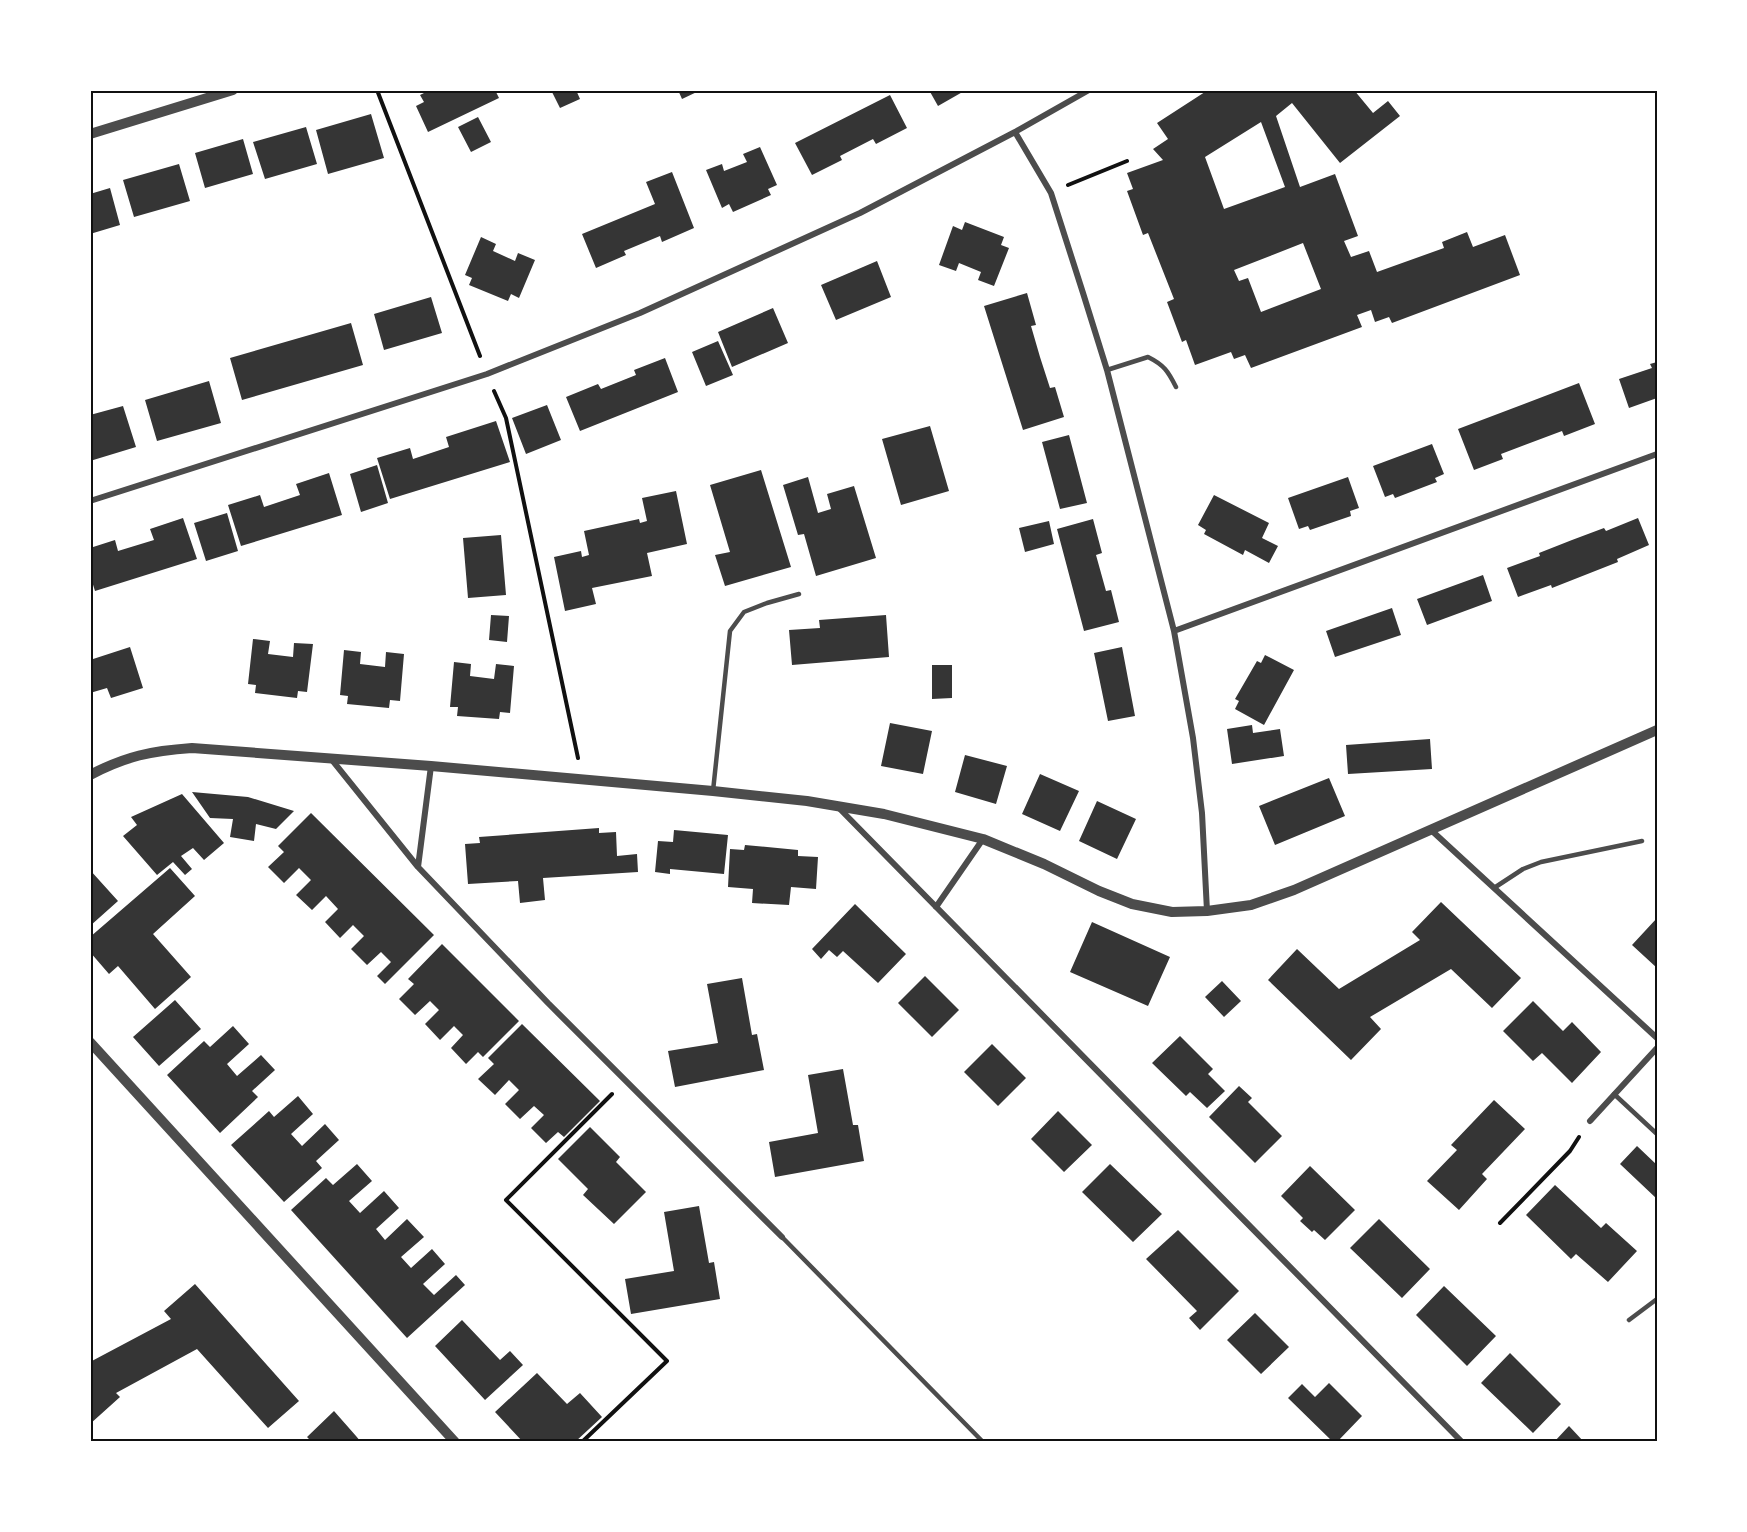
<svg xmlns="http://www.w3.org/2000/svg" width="1747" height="1532" font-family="'Source Serif 4',serif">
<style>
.building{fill:#353535;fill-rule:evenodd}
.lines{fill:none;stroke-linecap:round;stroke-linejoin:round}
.path{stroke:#111;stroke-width:4}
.service{stroke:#4c4c4c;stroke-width:4.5}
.minor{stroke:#4c4c4c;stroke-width:6}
.tertiary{stroke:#4c4c4c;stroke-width:10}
.neatline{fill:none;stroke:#111;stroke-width:2}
</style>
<rect width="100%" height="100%" fill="#fff"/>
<!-- building -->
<path class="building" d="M430,90h65l4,8 -71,34 -12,-26 8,-4 -4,-7z
M551,90h25l4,9 -20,9z
M678,90h23l-19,9z
M929,90h37l-28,16z
M1208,90h146l19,23 15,-12 12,15 -60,47 -48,-60 -16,13 24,71 35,-13 23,62 -14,5 7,16 18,-6 8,21 67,-24 -2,-6 25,-10 6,15 32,-12 15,40 -128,48 -3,-6 -14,5 -4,-12 -14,5 5,12 -111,41 -6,-13 -11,4 -3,-7 -36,13 -9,-25 -4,2 -15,-40 7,-3 -26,-66 -5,2 -16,-44 6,-2 -6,-16 36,-13 -10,-11 15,-10 -11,-16zM1261,122l24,65 -61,22 -19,-52zM1303,243l18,46 -60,23 -13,-34 -9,3 -5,-11z
M890,95l17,33 -31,16 -3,-5 -33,17 2,4 -30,15 -17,-32z
M371,114l13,44 -56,16 -12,-44z
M478,117l13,25 -20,10 -13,-25z
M306,127l11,37 -52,15 -12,-37z
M243,139l10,35 -48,14 -10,-35z
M760,147l17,38 -9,4 3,6 -38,17 -4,-8 -7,4 -16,-38 16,-6 2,7 23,-9 -4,-8z
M179,164l11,37 -56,16 -11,-37z
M672,172l22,56 -32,14 -2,-6 -36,15 2,4 -30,13 -14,-34 73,-30 -9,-22z
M110,188l10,37 -30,9v-40z
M965,222l39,15 -3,8 8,3 -15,38 -16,-6 3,-8 -22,-9 -3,8 -17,-6 14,-39 9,4z
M481,237l15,7 -3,7 22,10 3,-8 17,7 -16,38 -8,-4 -3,7 -39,-16 3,-7 -7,-3z
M877,261l14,36 -55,23 -15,-35z
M1027,293l9,32 -5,1 9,31 10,31 5,-1 9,30 -41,13 -39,-124z
M431,297l11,36 -58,17 -10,-36z
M773,308l15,35 -56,24 -14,-35z
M351,323l12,42 -121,35 -12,-42z
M718,341l15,34 -27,11 -14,-34z
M665,358l13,34 -98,39 -14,-34 32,-13 3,5 35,-14 -2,-5z
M1657,362v36l-28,10 -10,-29 33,-11 -2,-4z
M209,381l12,42 -64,18 -12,-41z
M1579,383l16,41 -31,12 -2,-5 -61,23 2,5 -29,11 -16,-41z
M547,405l14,35 -35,14 -14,-36z
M123,406l13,41 -46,14v-46z
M496,421l14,41 -120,37 -13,-41 33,-10 3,11 36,-12 -3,-10z
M930,426l19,65 -48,14 -19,-66z
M1069,435l18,68 -27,6 -18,-67z
M1432,444l12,30 -9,4 2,4 -42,16 -2,-4 -8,3 -12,-31z
M377,465l11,38 -27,9 -11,-38z
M761,470l30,97 -66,19 -10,-31 15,-3 -20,-67z
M329,473l13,42 -101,31 -13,-41 32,-10 4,12 36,-12 -4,-11z
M808,477l10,36 13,-4 -4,-15 27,-8 22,72 -60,18 -12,-42 -6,1 -15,-50z
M1348,477l11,31 -9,3 1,5 -41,14 -2,-4 -9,3 -11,-31z
M676,491l11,53 -40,9 5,23 -60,12 4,16 -31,7 -11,-54 27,-6 1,6 7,-2 -5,-24 55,-12 1,4 7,-2 -5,-23z
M1214,495l55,28 -7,15 16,8 -9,17 -24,-13 -2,5 -39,-21 2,-4 -8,-5z
M227,513l11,38 -32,10 -12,-38z
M183,518l14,41 -102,32 -5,-16v-27l25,-8 3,11 36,-11 -4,-11z
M1638,518l11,27 -32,14 1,3 -66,26 -1,-3 -33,12 -11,-29 33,-12 -1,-3 33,-13 32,-12 2,3z
M1093,519l9,34 -6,2 10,36 5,-1 8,32 -35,9 -27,-102z
M1049,521l5,23 -29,8 -6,-24z
M501,535l5,60 -38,3 -5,-60z
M1483,575l9,26 -65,24 -10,-26z
M1392,608l9,27 -66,22 -9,-26z
M491,615l18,1 -2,26 -18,-2z
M886,615l3,42 -97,8 -3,-35 31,-2 -1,-8z
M253,639l17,2 -2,13 25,3 1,-14 19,1 -6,48 -9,-1 -1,7 -42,-5 1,-8 -8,-1z
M130,647l13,41 -32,10 -4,-10 -17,5v-33z
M1122,647l13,69 -27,5 -14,-68z
M344,650l17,2 -1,12 25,3 1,-15 18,2 -4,47 -10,-1 -1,8 -42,-4 1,-8 -8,-1z
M1265,655l29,15 -30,55 -29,-16 4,-8 -4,-2 22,-38 4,2z
M454,662l17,2 -1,12 24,3 2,-15 18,2 -4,47 -10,-1 -1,7 -42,-3 1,-9h-8z
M932,665h20v33l-20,1z
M890,723l42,8 -9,43 -42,-8z
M1252,725l1,8 27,-4 4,27 -52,8 -5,-35z
M1430,739l2,30 -84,5 -2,-29z
M965,755l42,11 -11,38 -41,-12z
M1040,774l39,17 -19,40 -38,-17z
M1329,778l16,38 -70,29 -16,-39z
M192,792l56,5 46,14 -18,18 -20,-5 -2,17 -24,-4 3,-18 -23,-1z
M182,794l42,49 -20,17 -11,-12 -12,8 11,13 -7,6 -12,-13 -16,13 -34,-39 14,-11 -6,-8z
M1097,801l39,18 -19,40 -38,-18z
M311,813l123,122 -49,49 -8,-8 14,-14 -10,-10 -14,13 -16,-16 13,-13 -11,-11 -13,13 -15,-16 13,-13 -12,-13 -14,14 -16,-15 15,-15 -12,-12 -15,15 -16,-16 16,-15 -6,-6z
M599,828v5l17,-1 1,24 20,-2 1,18 -95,6 2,22 -25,3 -2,-22 -50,3 -3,-40 15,-1 -1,-6z
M674,830l54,5 -4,39 -54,-5v5l-15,-2 3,-31 15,1z
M745,845l53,5v6l20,1 -2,32 -25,-2 -2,18 -37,-2 1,-14 -25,-2 2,-38 14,1z
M170,868l25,28 -42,38 38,43 -36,32 -37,-43 -9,8 -19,-22v-15z
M90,870l28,31 -28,25z
M1441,902l80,76 -29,30 -41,-39 -81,48 11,12 -30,31 -83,-80 29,-31 42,40 81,-49 -8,-8z
M855,904l51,50 -28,29 -35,-32 -6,6 -8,-7 -8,9 -9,-10z
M1657,918v50l-25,-23z
M1092,922l78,35 -22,49 -78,-34z
M442,944l77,77 -36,36 -5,-5 -12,12 -15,-16 12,-13 -9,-9 -14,14 -15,-16 14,-14 -9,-9 -15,14 -16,-16 15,-15 -6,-5z
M925,976l34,34 -27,27 -34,-34z
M742,978l10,57 5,-1 7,36 -89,17 -7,-36 50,-8 -11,-59z
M1222,981l19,20 -17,16 -19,-20z
M175,1000l26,29 -42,37 -26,-29z
M1533,1001l30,30 9,-9 29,30 -29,31 -30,-30 -9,8 -30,-30z
M522,1024l78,77 -36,36 -6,-5 -12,11 -15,-15 13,-13 -10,-9 -14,13 -15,-15 14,-14 -10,-10 -14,15 -17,-16 16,-15 -6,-6z
M233,1026l16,18 -22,20 10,12 24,-21 14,15 -23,21 6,6 -38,36 -53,-58 37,-34 6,6z
M1180,1036l33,33 -5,5 17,17 -18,17 -17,-16 -4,4 -34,-33z
M992,1044l34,34 -28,28 -34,-34z
M843,1069l10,56h5l6,36 -89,16 -6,-35 49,-9 -10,-58z
M1239,1086l13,12 -4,4 34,34 -27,27 -46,-46z
M298,1096l15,18 -22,20 11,12 23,-22 14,16 -23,21 6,7 -38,34 -53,-57 38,-34 5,6z
M1494,1100l31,29 -43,45 5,5 -28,31 -32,-29 30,-31 -6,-5z
M1058,1111l34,34 -28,27 -33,-33z
M590,1127l30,30 -4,5 30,30 -32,32 -31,-29 5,-6 -30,-30z
M1637,1146l20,19v34l-37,-35z
M357,1164l15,17 -23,20 11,12 24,-22 15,17 -23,21 9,11 22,-21 17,18 -23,20 10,11 21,-19 13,15 -22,20 11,11 22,-20 9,10 -58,53 -116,-128 35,-32 7,7z
M1110,1164l52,50 -29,28 -51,-50z
M1310,1166l45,44 -30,30 -11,-10 -2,2 -12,-11 3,-3 -22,-22z
M1555,1185l46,43 5,-5 31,28 -29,31 -32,-28 -5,5 -45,-44z
M699,1206l10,57 5,-1 6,37 -89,15 -6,-35 49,-8 -10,-59z
M1379,1219l51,50 -28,29 -52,-50z
M1178,1230l61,61 -39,39 -11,-12 8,-7 -51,-52z
M195,1284l104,117 -31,27 -71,-79 -81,44 4,4 -30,27v-62l81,-43 -7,-8z
M1444,1286l52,50 -29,30 -51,-51z
M1255,1313l34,34 -28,27 -34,-34z
M462,1320l38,40 10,-9 13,14 -38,35 -50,-54z
M1510,1353l51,51 -28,29 -52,-50z
M537,1373l30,31 13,-11 22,24 -27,25h-52l-28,-30z
M1329,1383l33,33 -25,26h-4l-45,-44 14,-14 13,13z
M334,1411l22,25 5,6h-49l-5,-5z
M1569,1426l15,16h-30z"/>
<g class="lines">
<!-- path -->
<path class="path" d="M377,90l103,266
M1068,185l59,-24
M494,391l12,27 72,340
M1500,1223l70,-72 9,-14
M582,1442l85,-81 -161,-161 106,-106"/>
<!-- service -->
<path class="service" d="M1107,370l41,-13c16,8 20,14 28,30
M713,791l17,-160 14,-19 23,-9 32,-9
M1494,888l29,-19 18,-7 101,-21
M1614,1094l43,40
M782,1237l201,205
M1629,1320l28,-21"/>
<!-- minor -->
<path class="minor" d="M1015,132l36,61 32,100 24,77 67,261 19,107 9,75 5,98
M90,501l397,-127 153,-61 220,-100 155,-81 74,-42
M1174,631l483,-177
M332,760l86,107 130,136 234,234
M838,807l624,635
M1431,830l226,208
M418,867l13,-101
M936,907l47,-68
M1590,1121l67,-73"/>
<!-- tertiary -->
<path class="tertiary" d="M90,134l143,-44
M90,775c36,-19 61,-24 102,-27l239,18 282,25 94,10 77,13 99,25 61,25 55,27 33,13 40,8 35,-1 44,-6 43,-15 363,-160
M90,1042l365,400"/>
</g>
<!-- border -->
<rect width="1747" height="1532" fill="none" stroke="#ffffff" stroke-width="183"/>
<rect x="92" y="92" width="1564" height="1348" class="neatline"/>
</svg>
